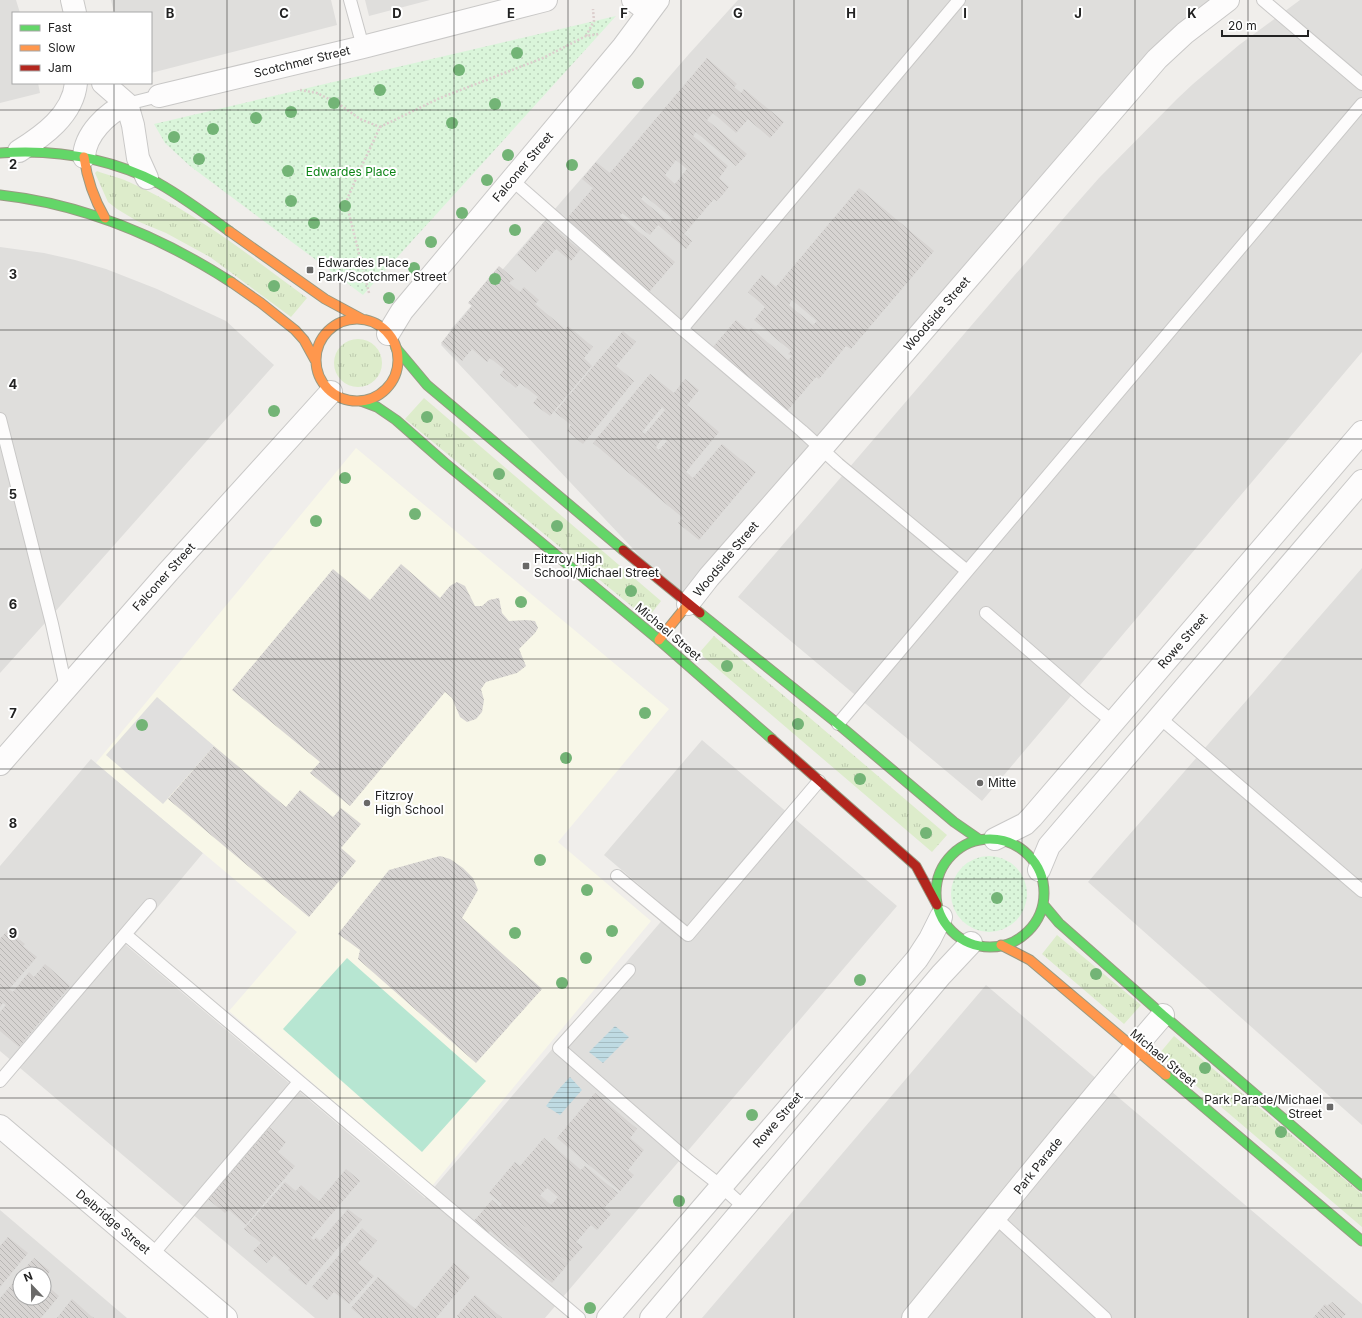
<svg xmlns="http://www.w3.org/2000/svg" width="1362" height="1318" font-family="Inter,sans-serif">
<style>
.residential{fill:#dfdedc;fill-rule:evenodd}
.education{fill:#f8f7e8}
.grass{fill:url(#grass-tufts)}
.park{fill:url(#park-dots)}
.pitch{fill:#b7e6d2}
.parking{fill:#e0dfde}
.water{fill:url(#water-rules)}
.building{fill:url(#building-back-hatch);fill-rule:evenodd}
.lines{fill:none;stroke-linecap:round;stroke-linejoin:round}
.lane-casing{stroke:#c9c8c7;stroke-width:14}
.street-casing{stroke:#c9c8c7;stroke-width:24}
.fast-casing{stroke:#999a82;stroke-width:11}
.slow-casing{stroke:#999a82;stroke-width:11}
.jam-casing{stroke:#999a82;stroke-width:11}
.path{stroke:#dccecd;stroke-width:2.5;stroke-dasharray:2 2;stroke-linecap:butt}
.lane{stroke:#fdfcfc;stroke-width:12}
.street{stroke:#fdfcfc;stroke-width:22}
.fast{stroke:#63d668;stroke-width:9}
.slow{stroke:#ff974d;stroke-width:9}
.jam{stroke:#b3261e;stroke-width:9}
.tree{fill:#73b476}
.grid{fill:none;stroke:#222;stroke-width:1;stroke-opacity:0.55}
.poi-dot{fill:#6a6968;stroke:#fff;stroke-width:1.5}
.labels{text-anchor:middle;stroke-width:4;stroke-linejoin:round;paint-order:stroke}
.street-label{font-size:12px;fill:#222;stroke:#fff}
.park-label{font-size:12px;fill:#0c8416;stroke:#fff}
.poi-label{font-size:12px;fill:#222;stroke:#fff;text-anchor:start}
.grid-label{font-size:13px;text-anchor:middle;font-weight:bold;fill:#222;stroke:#fff;stroke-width:4;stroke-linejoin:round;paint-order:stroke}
</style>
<defs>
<pattern id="grass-tufts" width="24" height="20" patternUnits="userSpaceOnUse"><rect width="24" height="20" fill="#ddeccb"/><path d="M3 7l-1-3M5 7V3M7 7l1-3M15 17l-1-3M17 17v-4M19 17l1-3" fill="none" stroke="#bdcaae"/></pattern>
<pattern id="park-dots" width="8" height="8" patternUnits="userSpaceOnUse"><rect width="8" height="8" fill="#daf5da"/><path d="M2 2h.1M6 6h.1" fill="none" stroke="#bbd2bb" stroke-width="1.8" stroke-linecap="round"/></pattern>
<pattern id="water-rules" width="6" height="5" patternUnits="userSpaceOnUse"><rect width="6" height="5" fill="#bfdbe3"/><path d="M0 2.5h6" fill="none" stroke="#a4bcc2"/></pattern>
<pattern id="building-back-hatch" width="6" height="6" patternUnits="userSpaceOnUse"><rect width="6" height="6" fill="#d7d4d2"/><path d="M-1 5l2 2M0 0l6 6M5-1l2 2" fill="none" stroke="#b8b6b4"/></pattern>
</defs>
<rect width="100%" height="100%" fill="#f0eeeb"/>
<!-- residential -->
<path class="residential" d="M0,0h16l4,13h-7v70h25l2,10 -40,10z
M111,0h220l6,25 -186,48v-60h-37z
M365,0h65l-61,16z
M738,0h490l-43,33 -497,571 -20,-18 -227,-241 11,-17 237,-274z
M1300,0h62v352l-380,449 -244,-204 331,-385 30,-34 78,-79 16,-15 46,-39z
M0,247l44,6 31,7 31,9 51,20 69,32 48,44 -229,258 -45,50z
M1362,568v557l-274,-243z
M702,740l195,166 -352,412h-230l-315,-267v-185l91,-107 112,94 -77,92 299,253 245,-287 -66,-56z
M986,985l376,319v14h-660z
M0,1210l127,108h-127zM20,1274h24v24h-24z"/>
<!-- education -->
<path class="education" d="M356,448l313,261 -111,133 93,79 -219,265 -203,-175 68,-79 -201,-169z"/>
<!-- grass -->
<path class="grass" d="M97,171c10,4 22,6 32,11 65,29 121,74 178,116l-16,19 -81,-60 -44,-24 -29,-12 -20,-12 -9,-7 -13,-29z
M334 363a24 24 0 1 1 48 0a24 24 0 1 1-48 0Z
M424,398l237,203 -14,18 -242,-200z
M714,636l233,199 -15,17 -233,-199z
M1057,935l84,70 -17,19 -82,-70z
M1174,1036l188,158v33l-203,-173z"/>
<!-- park -->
<path class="park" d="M616,16l-253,279 -173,-129 -25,-23 -11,-19z
M951 894a38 38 0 1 1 76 0a38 38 0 1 1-76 0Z"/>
<!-- pitch -->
<path class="pitch" d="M347,958l139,123 -64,71 -139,-123z"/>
<!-- parking -->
<path class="parking" d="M157,697l57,49 -51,58 -57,-49z"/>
<!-- water -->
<path class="water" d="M615,1026l14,11 -26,26 -14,-11z
M570,1077l12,13 -22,25 -14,-9 12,-16z"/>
<!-- building -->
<path class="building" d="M707,58l30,26 -3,3 7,6 3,-4 40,33 -14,16 -22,-19 -12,14 -23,-20 -6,7 40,34 -11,12 -40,-34 -3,4 35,30 -9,12 10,9 -12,14 -3,-2 -30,35 8,7 -6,8 -28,-24 -8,10 -28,-22 -2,3 55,46 -26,30 -85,-70 29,-34 -11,-9 14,-17 14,11zM676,160l11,9 -12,15 -10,-9zM644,195l29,24 -3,4 -29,-24z
M859,188l75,63 -83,98 -5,-3 -27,33 -3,-2 -29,34 -75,-63 24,-28 13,11 2,-3 37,32 4,-4 -4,-2 3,-3 -37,-31 11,-13 -17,-15 14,-17 14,12zM792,300l25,21 -4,4 -24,-20z
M545,221l35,29 -9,11 -15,-12 -20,23 -19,-17z
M499,266l15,13 -5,4 11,9 4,-5 15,13 -4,4 30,25 3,-3 25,21 -9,11 8,8 -42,50 -17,-13 5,-6 -18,-14 -4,5 -16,-13 4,-6 -14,-11 -3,4 -15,-13 -10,12 -21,-18 31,-37 -4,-3z
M623,331l13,11 -20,24 18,15 -51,63 -16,-13 4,-6 -16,-13z
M650,374l24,19 11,-14 14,11 -12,15 32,27 -33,40 7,6 29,-34 34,28 -57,68 -21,-17 5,-5 -90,-75zM662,407l3,3 -20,24 -3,-2zM663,438l4,3 -8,9 -3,-3z
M401,564l39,34 10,-12 7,-4 8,4 10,20h7l7,-6 10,-2 3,15 7,8 17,-1 9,1 3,7 -3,5 -16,16 7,17 -9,7 -31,9 -5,7 3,11 -2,12 -6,7 -9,3 -7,-5 -8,-19 -7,-6 -95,114 -40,-33 10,-11 -88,-72 101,-121 37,31z
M214,746l72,61 14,-17 33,27 8,-9 20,16 -20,24 15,13 -47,56 -141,-118z
M440,856l10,3 13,9 10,10 5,12 -16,28 80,71 -66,74 -118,-104 2,-9 -22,-16 51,-64z
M8,930l17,14 -2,2 14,11 -28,32 4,3 16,-20 5,5 11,-13 25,22 -51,61 -19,-16v-19l6,-7 -3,-2 -3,4v-68z
M595,1093l42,36 -7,9 14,12 -16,20 6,5 -14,16 -63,-53z
M269,1127l17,15 -8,10 17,14 -49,59 -17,-15 -4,3 -17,-14z
M544,1138l37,32 4,-4 33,27 -14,15 7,6 -14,16 -6,-5 -15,17 7,5 -15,16 -68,-57 2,-2 -13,-11 26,-31 5,4zM547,1188l11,9 -7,8 -11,-10z
M346,1169l14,12 -49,57 3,2 2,-3 4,4 28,-32 14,11 -56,65 -18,-15 2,-2 -16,-13 -7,8 -14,-12 8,-8 -17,-14 41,-47 11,9 5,-6 18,16z
M492,1200l76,64 -16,19 -62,-52 -1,2 -15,-12z
M362,1228l15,13 -19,22 16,13 -25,28 -15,-12 -7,8 -15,-13z
M8,1237l20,16 -28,34v-41z
M34,1258l16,13 -6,8v-5h-24z
M454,1263l16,14 -34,41h-73l-12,-10 27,-31 37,32z
M20,1275v23h24v-15l15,13 -18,22h-41v-20z
M475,1295l27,23h-43l-2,-2z
M72,1299l19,17 3,2h-37z
M1332,1302l14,12 -4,4h-29l12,-14 2,2z"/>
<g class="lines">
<!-- lane casing -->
<g class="lane-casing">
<path id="lane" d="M350,0l13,47
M1263,0l99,84
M127,104l32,-8
M512,180l170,149 120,102 36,33 129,107
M682,329l277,-329
M0,419l52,205 14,64
M986,613l99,86 28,23
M1160,718l202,173
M838,724l524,-620
M617,876l71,59 131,-154
M126,935l453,383
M629,970l-70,78 130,113 32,25 23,21
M0,1081l150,-176
M996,1218l109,100
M152,1255l147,-173"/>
</g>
<!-- street casing -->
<g class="street-casing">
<path id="street" d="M72,0l3,13
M633,0l16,12
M103,83l24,21 6,21 5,33 9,20
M159,96l204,-49 183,-47
M19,151c24,-15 54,-36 57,-68
M84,157c1,-23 23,-44 43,-53
M388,334l14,-23 221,-264 35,-47
M688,604l21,-27 112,-128 336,-390 28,-26 43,-33
M0,764l168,-192 163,-180
M995,839l30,-15 7,-7 330,-385
M1039,870l10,-24 313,-365
M0,1126l226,192
M608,1318l309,-359 13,-20 11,-22
M651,1318l290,-343 30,-32
M913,1318c83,-101 164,-204 250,-303"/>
</g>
<!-- fast casing -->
<g class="fast-casing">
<path id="fast" d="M0,153c55,-4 109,5 158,30 25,14 48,31 71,48
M0,195c83,9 161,42 231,87
M396,348l31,37 196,165
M361,401l16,6 19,13 49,43 214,177 113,99
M700,613l138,111 116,98 26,18
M936 893a54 54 0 1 1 108 0a54 54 0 1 1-108 0Z
M1043,904l16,19 104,92 199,171
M1166,1075l196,166"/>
</g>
<!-- slow casing -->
<g class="slow-casing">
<path id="slow" d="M84,157c3,22 10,42 21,61
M229,231l96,68 37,20
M231,282l30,21 34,27 9,10 11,20
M316 360a41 41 0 1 1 82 0a41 41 0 1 1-82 0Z
M659,640l29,-36
M1001,945l29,15 136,115"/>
</g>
<!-- jam casing -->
<g class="jam-casing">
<path id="jam" d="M623,550l77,63
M772,739l144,127 21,39"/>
</g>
<!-- path -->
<path class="path" d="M586,36l8,-15 -1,-12
M300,90l17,3 22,11 21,15 20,8
M369,293l-23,-91 12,-28 22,-47 60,-29 103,-40 43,-22 13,-2"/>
<!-- lane -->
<use href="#lane" class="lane"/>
<!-- street -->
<use href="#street" class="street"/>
<!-- fast -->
<use href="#fast" class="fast"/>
<!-- slow -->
<use href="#slow" class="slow"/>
<!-- jam -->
<use href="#jam" class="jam"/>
</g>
<!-- trees -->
<g class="tree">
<circle cx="517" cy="53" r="6"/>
<circle cx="459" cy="70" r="6"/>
<circle cx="638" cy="83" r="6"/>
<circle cx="380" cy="90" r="6"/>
<circle cx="334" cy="103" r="6"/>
<circle cx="495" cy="104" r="6"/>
<circle cx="291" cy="112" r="6"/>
<circle cx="256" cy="118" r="6"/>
<circle cx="452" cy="123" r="6"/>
<circle cx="213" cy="129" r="6"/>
<circle cx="174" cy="137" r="6"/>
<circle cx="508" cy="155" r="6"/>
<circle cx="199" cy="159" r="6"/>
<circle cx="572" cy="165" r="6"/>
<circle cx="288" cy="171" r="6"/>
<circle cx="487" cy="180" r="6"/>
<circle cx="291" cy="201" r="6"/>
<circle cx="345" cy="206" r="6"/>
<circle cx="462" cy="213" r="6"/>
<circle cx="314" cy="223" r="6"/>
<circle cx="515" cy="230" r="6"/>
<circle cx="431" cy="242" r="6"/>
<circle cx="414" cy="268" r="6"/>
<circle cx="495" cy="279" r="6"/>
<circle cx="274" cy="286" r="6"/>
<circle cx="389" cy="298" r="6"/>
<circle cx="274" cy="411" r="6"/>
<circle cx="427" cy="417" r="6"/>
<circle cx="499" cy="474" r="6"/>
<circle cx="345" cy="478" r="6"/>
<circle cx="415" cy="514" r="6"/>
<circle cx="316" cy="521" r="6"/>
<circle cx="557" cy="526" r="6"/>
<circle cx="631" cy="591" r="6"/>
<circle cx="521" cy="602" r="6"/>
<circle cx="727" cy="666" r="6"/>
<circle cx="645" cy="713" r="6"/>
<circle cx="798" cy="724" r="6"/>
<circle cx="142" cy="725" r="6"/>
<circle cx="566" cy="758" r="6"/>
<circle cx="860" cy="779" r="6"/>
<circle cx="926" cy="833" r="6"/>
<circle cx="540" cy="860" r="6"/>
<circle cx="587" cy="890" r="6"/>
<circle cx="997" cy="898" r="6"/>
<circle cx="612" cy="931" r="6"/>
<circle cx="515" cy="933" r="6"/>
<circle cx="586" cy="958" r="6"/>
<circle cx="1096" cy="974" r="6"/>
<circle cx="860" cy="980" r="6"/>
<circle cx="562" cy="983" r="6"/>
<circle cx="1205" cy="1068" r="6"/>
<circle cx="752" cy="1115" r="6"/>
<circle cx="1281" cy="1132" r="6"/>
<circle cx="679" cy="1201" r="6"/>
<circle cx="590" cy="1308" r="6"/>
</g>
<!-- grid -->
<path class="grid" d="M114,0v13M227,0v1318M340,0v1318M454,0v1318M568,0v1318M681,0v1318M794,0v1318M908,0v1318M1022,0v1318M1135,0v1318M1248,0v1318M114,83v1235M0,110h1362M0,220h1362M0,330h1362M0,439h1362M0,549h1362M0,659h1362M0,769h1362M0,879h1362M0,988h1362M0,1098h1362M0,1208h1362"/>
<!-- markers -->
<g class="poi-dot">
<rect x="306" y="266" width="8" height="8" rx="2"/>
<rect x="522" y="562" width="8" height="8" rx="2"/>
<circle cx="980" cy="783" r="4"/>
<circle cx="367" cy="803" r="4"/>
<rect x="1326" y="1103" width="8" height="8" rx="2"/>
</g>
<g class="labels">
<!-- street labels -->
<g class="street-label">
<text transform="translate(302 62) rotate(-14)" y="4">Scotchmer Street</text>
<text transform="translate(523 167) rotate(-50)" y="4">Falconer Street</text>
<text transform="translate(937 314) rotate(-49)" y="4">Woodside Street</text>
<text transform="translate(726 559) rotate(-50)" y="4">Woodside Street</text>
<text transform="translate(164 577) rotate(-48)" y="4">Falconer Street</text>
<text transform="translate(668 632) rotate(40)" y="4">Michael Street</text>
<text transform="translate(1183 641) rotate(-49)" y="4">Rowe Street</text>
<text transform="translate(1163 1058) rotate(40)" y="4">Michael Street</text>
<text transform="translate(778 1120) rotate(-49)" y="4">Rowe Street</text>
<text transform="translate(1038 1166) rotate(-51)" y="4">Park Parade</text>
<text transform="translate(113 1222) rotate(40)" y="4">Delbridge Street</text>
</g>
<!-- park labels -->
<g class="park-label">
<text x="351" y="176">Edwardes Place</text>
</g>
<!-- poi labels -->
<g class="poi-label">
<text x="318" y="267">Edwardes Place<tspan x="318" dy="14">Park/Scotchmer Street</tspan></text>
<text x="534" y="563">Fitzroy High<tspan x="534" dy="14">School/Michael Street</tspan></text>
<text x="988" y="787">Mitte</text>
<text x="375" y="800">Fitzroy<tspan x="375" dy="14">High School</tspan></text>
<text x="1322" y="1104" text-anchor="end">Park Parade/Michael<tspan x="1322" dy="14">Street</tspan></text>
</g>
</g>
<g class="grid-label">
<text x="170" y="18">B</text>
<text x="284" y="18">C</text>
<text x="397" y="18">D</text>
<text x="511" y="18">E</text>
<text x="624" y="18">F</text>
<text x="738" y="18">G</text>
<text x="851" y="18">H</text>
<text x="965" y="18">I</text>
<text x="1078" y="18">J</text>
<text x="1192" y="18">K</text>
<text x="13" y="169">2</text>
<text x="13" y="279">3</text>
<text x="13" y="389">4</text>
<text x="13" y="499">5</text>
<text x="13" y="609">6</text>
<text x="13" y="718">7</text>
<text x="13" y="828">8</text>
<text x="13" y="938">9</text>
</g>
<!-- legend -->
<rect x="12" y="12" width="140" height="72" fill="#ffffff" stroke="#a7a7a7"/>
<rect x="20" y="25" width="20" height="6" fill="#63d668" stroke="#a7a7a7"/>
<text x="48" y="32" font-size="12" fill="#222222">Fast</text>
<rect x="20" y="45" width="20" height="6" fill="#ff974d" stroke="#a7a7a7"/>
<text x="48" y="52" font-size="12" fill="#222222">Slow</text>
<rect x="20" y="65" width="20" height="6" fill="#b3261e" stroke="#a7a7a7"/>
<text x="48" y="72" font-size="12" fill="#222222">Jam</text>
<!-- north arrow -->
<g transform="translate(32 1286) rotate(338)"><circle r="19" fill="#ffffff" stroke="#a7a7a7"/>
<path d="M0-3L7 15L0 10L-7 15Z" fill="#6a6968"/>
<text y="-6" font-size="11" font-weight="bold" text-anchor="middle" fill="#222222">N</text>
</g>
<!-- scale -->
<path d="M1222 30v6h86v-6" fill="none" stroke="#222222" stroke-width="2"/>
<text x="1228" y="30" font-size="12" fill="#222222" stroke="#ffffff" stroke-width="3" paint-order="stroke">20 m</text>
</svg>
